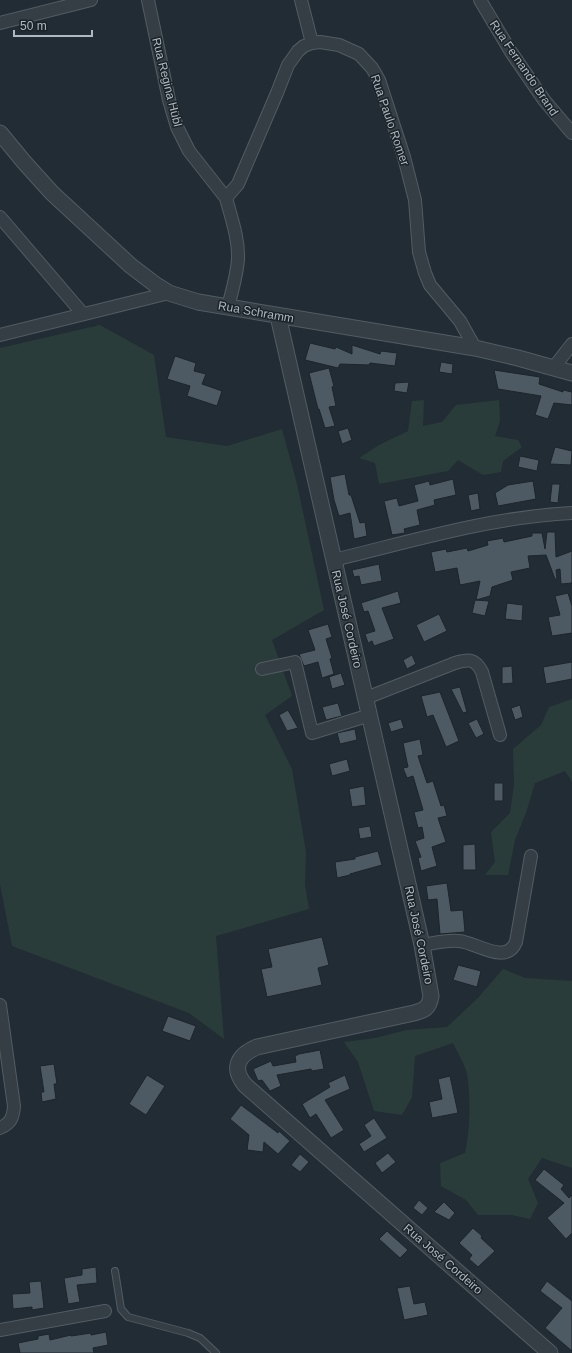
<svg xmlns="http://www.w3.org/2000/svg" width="572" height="1353" font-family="Arial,sans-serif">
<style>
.green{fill:#2a3c39}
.building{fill:#4d5963;stroke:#1d252b}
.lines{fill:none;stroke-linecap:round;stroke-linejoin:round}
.service-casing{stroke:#535c63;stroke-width:8}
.minor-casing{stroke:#535c63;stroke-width:14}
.tertiary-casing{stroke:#535c63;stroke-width:17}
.service{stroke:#353e45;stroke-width:6}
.minor{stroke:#353e45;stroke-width:12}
.tertiary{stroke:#353e45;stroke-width:15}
.labels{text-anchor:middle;stroke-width:3;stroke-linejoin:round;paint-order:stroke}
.street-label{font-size:12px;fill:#afb9c2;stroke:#1b2329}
</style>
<rect width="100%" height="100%" fill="#222c34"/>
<!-- green -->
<path class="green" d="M100,325l54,30 12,82 61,9 55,-17 15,55 27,126 -52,30 20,56 -27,19 27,54 14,83 -1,33 4,24 -93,27 8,103 -35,-26 -177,-67 -12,-62v-536z
M424,400l-1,26 19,-4 14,-17 43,-5 1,21 -5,15 23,4 4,7 -19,14 -2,11 -18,3 -25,-15 -10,11 -69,13 -4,-21 -16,-5 20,-13 29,-14 4,-30z
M572,699v83l-7,-11 -30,12 -9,30 -11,27 -7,35h-23l10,-13 -4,-30 19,-19 4,-28 -1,-36 28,-24 8,-18z
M503,969l22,9 47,3v187l-30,-10 -14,21 10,24 -8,16 -19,-4h-33l-12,-15 -25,-14 -1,-23 25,-10c5,-22 6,-56 2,-79 -2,-10 -10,-22 -14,-31l-38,13 -3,41 -10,18 -28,-4 -16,-49 -14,-20 31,-4 32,-8 40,-3 31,-29z"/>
<!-- building -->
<path class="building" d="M310,343l25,6 1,-2 16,7v-9l28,9 1,-3 16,2 -2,13 -25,-3 -1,2 -29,-1 -2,4 -33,-8z
M175,356l21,7 -2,8 12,3 -4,10 20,7 -5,15 -30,-10 3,-10 -23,-7z
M441,362l12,2 -1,10 -13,-2z
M329,368l5,18 -2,1 4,19 -7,1 6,19 -10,2 -6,-19h-1l-9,-36z
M494,370l46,7 -1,7 24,8v-2l9,2v13l-18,-2 -6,16 -13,-4 6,-19 -43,-7z
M409,382l-2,11 -13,-2 1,-8z
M348,428l4,12 -10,4 -4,-13z
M555,447l17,4 -1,14 -21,-1z
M520,456l19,4 -2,11 -19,-4z
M345,474l4,21h2l9,28 5,-1 2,14 -13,3 -4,-26 -11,3 -5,-16 -4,-23z
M453,479l3,16 -22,5 1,5 -18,5 3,15 -16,4 1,4 -13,2 -8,-34 13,-3 2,8 19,-5 -4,-16 15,-4 1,4z
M533,481l3,18 -38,7 -3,-13 13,-8z
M552,484h8l-2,19 -8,-1z
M478,493l2,16 -9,2 -3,-16z
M547,532h8l1,25 16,-6v32l-11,1 -1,-15 -4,1 1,9h-2l-9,-24 -18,1 2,12 -19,4 2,8 -21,7 -2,9 -14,4 4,-19 -20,4 -3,-17 -22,4 -4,-20 15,-3 1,3 20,-4 1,3 20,-6 -1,-4 16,-3 1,4 28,-6v-3h10l3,16z
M379,564l3,17 -21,4 -2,-9 -5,1 -2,-7z
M398,591l3,12 -19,5 12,31 -20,7 -2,-5 -4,2 -3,-9 10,-3 -7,-20 -4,1 -3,-9z
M568,593l4,13v27l-20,3 -4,-19 12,-2 -5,-19z
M475,600l14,1 -4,15 -13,-3z
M507,603l16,2 -1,16 -17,-2z
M439,614l8,17 -23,11 -8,-17z
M328,624l4,13 -6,2 6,19 -2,1 4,15 -12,4 -4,-16 -14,4 -5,-12 16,-4 -7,-20z
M412,655l4,9 -9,5 -4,-9z
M572,662v17l-26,5 -3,-17z
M512,666l1,17 -11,1v-17z
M341,673l4,12 -13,4 -3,-12z
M460,687l7,25 -4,1 -12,-24z
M440,692l19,49 -13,6 -13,-32 -6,2 -6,-21z
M338,703l4,13 -16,4 -4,-13z
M520,705l3,12 -8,3 -4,-12z
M288,710l10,18 -11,3 -8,-16z
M401,719l3,9 -13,4 -3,-9z
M477,719l7,15 -8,4 -8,-15z
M355,729l2,11 -17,4 -3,-11z
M420,739l3,16 -5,1 9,27 6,-2 8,25 3,-1 3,11 -9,2 8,24 -14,5 5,19 -16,5 -3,-13 3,-1 -6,-16 9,-3 -2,-11 -4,1 -4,-16 9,-2 -10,-34 -6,2 -4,-10 5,-1 -5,-24z
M347,759l3,12 -18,5 -3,-12z
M494,783h9v18h-9z
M364,786l2,19 -14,2 -3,-18z
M370,826l2,11 -12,2 -2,-11z
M475,844l1,26h-13v-25z
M378,851l4,14 -32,9v1l-13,3 -2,-16 20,-3v-2z
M447,883l4,28 12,-1 2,22 -25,2 -3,-35 -9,1 -2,-14z
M322,937l7,28 -11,3 4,17 -55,12 -6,-28 11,-2 -4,-18z
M458,965l23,6 -4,16 -24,-7z
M168,1016l28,10 -6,15 -28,-10z
M320,1050l4,19 -12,2 -1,-2 -34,6 4,11 -11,5 -8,-11 -4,1 -5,-12 18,-8 2,5 23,-4 -1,-6 4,-2z
M54,1064l3,20h-3l2,15 -14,3 -1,-10h3l-4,-26z
M147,1075l18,11 -19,29 -17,-11z
M345,1075l5,14 -25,11 19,30 -13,8 -15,-24 -6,4 -8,-14 28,-17 -2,-4z
M450,1076l8,37 -26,5 -3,-16 13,-3 -4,-20z
M241,1105l37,28 1,-2 11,10 -12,13 -14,-12 -1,10 -16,-2 2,-15 -19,-16z
M374,1118l13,20 -23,14 -5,-8 12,-8 -7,-11z
M388,1153l8,9 -14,11 -7,-10z
M300,1154l9,8 -9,10 -9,-7z
M544,1169l20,16 -3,4 8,9 3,-3v38l-6,6 -19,-21 17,-15 -29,-23z
M419,1200l9,8 -6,7 -9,-7z
M444,1202l11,11 -6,7 -15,-8z
M473,1228l9,8 -1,2 14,13 -17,16 -9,-8 3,-4 -13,-12z
M387,1231l21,19 -8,8 -21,-19z
M96,1267l1,16 -20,2 3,17 -12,2 -4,-26 18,-3v-6z
M41,1281l3,27 -12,2v-3l-19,2 -1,-15 18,-1 -1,-11z
M547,1281l25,20v50l-27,-23 17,-20 -22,-17z
M410,1286l4,18 11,-2 3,13 -24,5 -7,-32z
M106,1332l2,13 -15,3 1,5h-74l-2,-10 20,-4v-3l11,-2 1,6 21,-5v1l20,-3v2z"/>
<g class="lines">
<!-- service casing -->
<g class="service-casing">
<path id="service" d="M115,1271l6,38 7,8 60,16 12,5 16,15"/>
</g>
<!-- minor casing -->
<g class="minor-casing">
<path id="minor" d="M148,0l21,100 8,27 12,24 37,47
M301,0l11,43
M480,0l31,52 33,48 28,33
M0,23l91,-23
M0,217l83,97
M228,307c4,-16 9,-32 10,-48 1,-20 -7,-42 -12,-61l12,-14 39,-91 11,-28 10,-14 6,-5 8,-3 8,-1 19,3 20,9 13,14 7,12 25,77 11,43 4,52 6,21 5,12 30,36 15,27
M0,335l169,-42
M554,367l18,-23
M334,560c78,-19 157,-43 238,-47
M262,669l33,-7 17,71 58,-18
M366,698l89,-35c13,-4 20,-5 27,9l18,63
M422,945c12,-2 25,-5 37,-4 17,1 47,25 57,1l15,-86
M0,1005l14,101c-1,12 -3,17 -14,22
M0,1330l105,-19"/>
</g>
<!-- tertiary casing -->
<g class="tertiary-casing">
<path id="tertiary" d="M0,133l24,29 28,31 79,73 25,19 13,8 29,9 277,46 43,10 54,15
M278,316l144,629 9,51c-2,12 -6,14 -17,17l-157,34c-19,8 -26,21 -12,38l305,268"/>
</g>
<!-- service -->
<use href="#service" class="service"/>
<!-- minor -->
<use href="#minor" class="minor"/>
<!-- tertiary -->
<use href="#tertiary" class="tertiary"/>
</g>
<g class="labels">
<!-- street labels -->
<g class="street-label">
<text transform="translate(524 68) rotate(56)" y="4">Rua Fernando Brand</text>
<text transform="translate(167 82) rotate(76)" y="4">Rua Regina Hübl</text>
<text transform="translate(390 120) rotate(71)" y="4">Rua Paulo Romer</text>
<text transform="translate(256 312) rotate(10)" y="4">Rua Schramm</text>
<text transform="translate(347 619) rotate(77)" y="4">Rua José Cordeiro</text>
<text transform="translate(419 935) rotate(78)" y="4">Rua José Cordeiro</text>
<text transform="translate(443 1259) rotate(41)" y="4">Rua José Cordeiro</text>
</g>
</g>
<!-- scale -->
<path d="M14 30v6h78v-6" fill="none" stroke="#afb9c2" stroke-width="2"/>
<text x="20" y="30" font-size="12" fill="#afb9c2" stroke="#1b2329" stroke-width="3" paint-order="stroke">50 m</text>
</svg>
